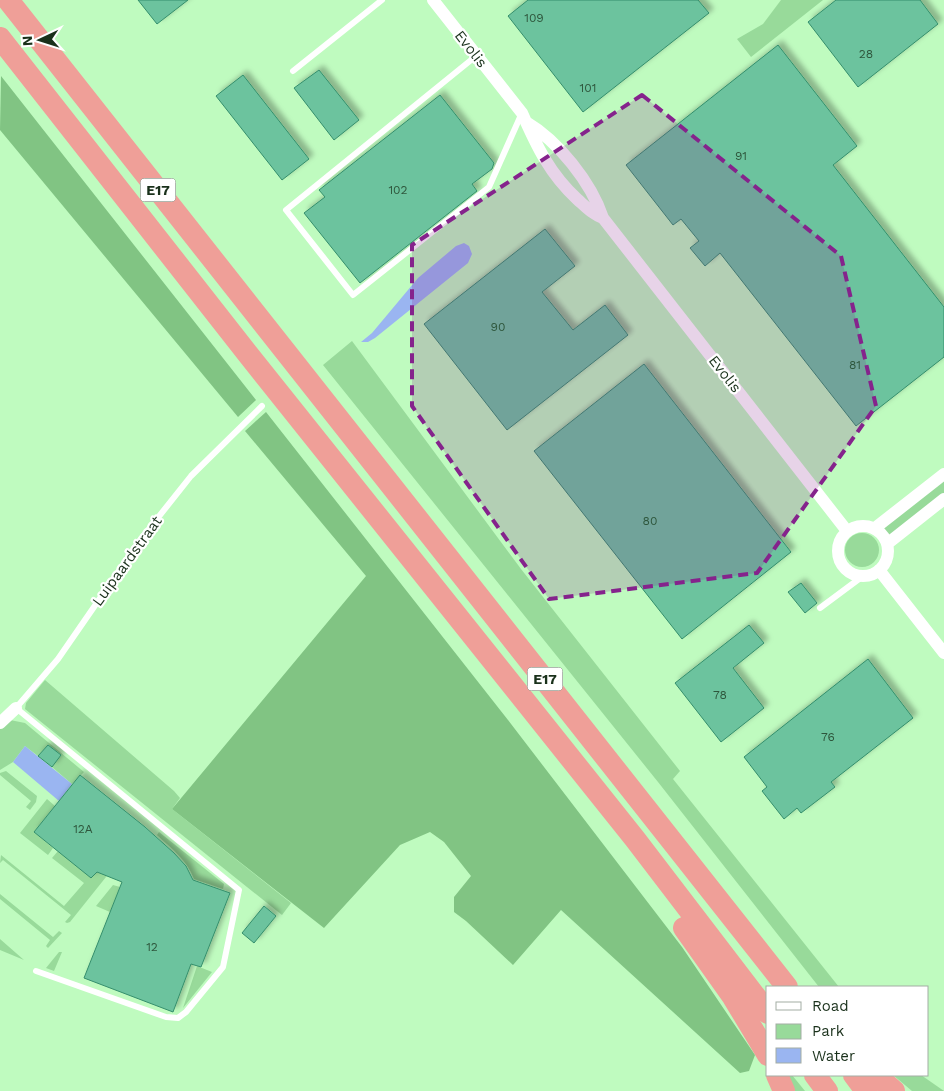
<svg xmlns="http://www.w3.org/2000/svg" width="944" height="1091" font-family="'Work Sans',sans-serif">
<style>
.green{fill:#98da9a}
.forest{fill:#81c483}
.water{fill:#9ab5f1}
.building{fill:#6cc39e;stroke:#348e6c;filter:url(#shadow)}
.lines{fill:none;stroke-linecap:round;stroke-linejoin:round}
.service{stroke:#fff;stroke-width:6}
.minor{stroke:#fff;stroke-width:12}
.motorway{stroke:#ef9f98;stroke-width:22}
.marked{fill:#85238c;fill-opacity:0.2;stroke:#85238c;stroke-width:4;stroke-dasharray:10 6;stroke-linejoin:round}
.labels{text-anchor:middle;stroke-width:4.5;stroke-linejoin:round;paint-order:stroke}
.number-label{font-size:12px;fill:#2e563c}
.shield{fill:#fff;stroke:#5f6f5f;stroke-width:1}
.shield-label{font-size:14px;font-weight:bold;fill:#1a311b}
.street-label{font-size:15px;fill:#1a311b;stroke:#fff}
</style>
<defs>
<filter id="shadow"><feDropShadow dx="4.5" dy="-4.5" stdDeviation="2.5" flood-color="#0004"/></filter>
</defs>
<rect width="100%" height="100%" fill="#bffbbf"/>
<!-- green -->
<path class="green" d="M781,0h42l-72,57 -14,-18 26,-15z
M352,341l169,228 159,202 -7,8 166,208h-20l-161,-205 -335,-417z
M944,480v14l-55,43 -7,-9z
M845 550a17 17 0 1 1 34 0a17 17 0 1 1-34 0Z
M45,680l129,111 6,7 -8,11 119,94 -9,12 -257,-206 1,-6z
M10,720l15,3 59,49 -12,12 -20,-17 8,-12 -12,-10 -10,11 -13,-10 -12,16 -13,8v-42z
M6,771l31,25 -1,6 -6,8 -4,-3 5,-6 -31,-26v-2z
M47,799l8,7 -21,26 19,16 -5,7 -28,-22z
M159,832l65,52 -1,5 -29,-10c-7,-19 -22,-30 -37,-44z
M58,851l33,27 19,-23 8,7 -48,60 -3,1 -2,-1 6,-7 -68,-55 -3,3 1,-8 63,51 20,-23 -32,-25z
M113,885l7,2 -10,25 -14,-6z
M0,894l53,43 6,-6 3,2 -14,15 -2,-2 4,-6 -50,-41z
M0,939l24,21 -24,-10z
M59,952h3l-8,19 -8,-3z
M197,966l15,6 -29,36z
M786,1075h6l13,16h-12z
M893,1075h28l23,16h-32z"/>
<!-- forest -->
<path class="forest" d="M1,76l255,324 -18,17 -238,-287z
M266,412l242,308 174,227 73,108 -6,16 -9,2 -179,-163 -48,55 -47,-44 -12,-9v-15l17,-21 -27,-34 -14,-10 -30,13 -76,83 -152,-119 194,-233 -121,-145z"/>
<!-- water -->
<path class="water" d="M464,243l5,3 3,8 -4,9 -93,75 -7,4h-7l11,-9 46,-55 38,-32z
M25,746l47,38 -13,17 -46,-39z"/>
<!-- building -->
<path class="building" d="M138,0h50l-31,24z
M528,0h170l11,13 -126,99 -75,-96z
M836,0h84l18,24 -80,63 -50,-65z
M778,45l79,101 -24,19 111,142v50l-88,69 -136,-173 -15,13 -15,-18 9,-7 -18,-22 -8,6 -47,-60z
M319,70l40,50 -25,20 -40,-52z
M243,75l66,84 -27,21 -66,-84z
M440,95l54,68 -2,6 -20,15 5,7 -117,92 -56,-70 21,-16 -6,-7z
M545,229l30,37 -33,26 31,38 32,-25 23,30 -121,95 -83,-106z
M644,364l147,188 -109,87 -148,-188z
M801,583l16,20 -12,10 -17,-21z
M749,625l15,18 -31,25 31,40 -43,34 -46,-59z
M868,659l45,59 -82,64 4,5 -34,26 -4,-5 -13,11 -22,-28 5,-4 -23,-30z
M48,745l13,10 -9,12 -14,-11z
M80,775l65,52 29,26 12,13 7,14 37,13 -29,74 -10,-3 -18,48 -89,-34 38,-96 -25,-10 -6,6 -57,-46z
M264,906l12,10 -22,27 -12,-10z"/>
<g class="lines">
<!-- service -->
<path class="service" d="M476,56l-190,154 67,85 136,-108 32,-72
M293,71l89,-71
M820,608l43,-32
M36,971l130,46 12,1 8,-6 37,-45 16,-77 -223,-182 42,-49 83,-120 50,-63 71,-70"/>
<!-- minor -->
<path class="minor" d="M433,0l89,113c15,34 28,61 55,86 9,8 15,15 26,19
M526,122c32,19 65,60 77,96l244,313
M838 551a25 25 0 1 1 50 0a25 25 0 1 1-50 0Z
M875,528l69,-54
M887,544l57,-45
M879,570l65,83
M0,723l16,-15"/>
<!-- motorway -->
<path class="motorway" d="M8,0l779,987
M0,38l247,315 388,486 133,174
M684,928l49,69 35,58
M777,1075l7,16
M815,1075l12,16
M854,1075l12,16
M876,1075l18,16"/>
</g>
<!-- marked area -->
<path class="marked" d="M642,95l199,161 35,150 -119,167 -208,26 -137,-193v-161z"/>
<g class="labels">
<!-- number labels -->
<g class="number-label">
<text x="534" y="22">109</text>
<text x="866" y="58">28</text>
<text x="588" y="92">101</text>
<text x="741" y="160">91</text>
<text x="398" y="194">102</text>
<text x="498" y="331">90</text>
<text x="855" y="369">81</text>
<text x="650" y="525">80</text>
<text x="720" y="699">78</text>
<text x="828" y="741">76</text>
<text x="83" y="833">12A</text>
<text x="152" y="951">12</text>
</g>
<!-- shield labels -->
<g class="shield">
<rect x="140.5" y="178.5" width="35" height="23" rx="4"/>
<rect x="527.5" y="667.5" width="35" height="23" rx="4"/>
</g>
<g class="shield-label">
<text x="158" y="195">E17</text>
<text x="545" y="684">E17</text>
</g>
<!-- street labels -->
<g class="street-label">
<text transform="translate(471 49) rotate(52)" y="5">Evolis</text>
<text transform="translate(725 374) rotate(52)" y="5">Evolis</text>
<text transform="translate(127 561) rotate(-54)" y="5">Luipaardstraat</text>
</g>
</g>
<!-- legend -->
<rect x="766" y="986" width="162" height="90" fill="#ffffff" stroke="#a3ada4"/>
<rect x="776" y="1002" width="25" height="8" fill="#ffffff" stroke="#a3ada4"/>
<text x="812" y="1011" font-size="15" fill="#1a311b">Road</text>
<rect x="776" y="1024" width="25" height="15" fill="#98da9a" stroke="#a3ada4"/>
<text x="812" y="1036" font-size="15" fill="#1a311b">Park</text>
<rect x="776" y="1048" width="25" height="15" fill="#9ab5f1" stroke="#a3ada4"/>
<text x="812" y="1061" font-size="15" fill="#1a311b">Water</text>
<!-- north arrow -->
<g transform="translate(40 40) rotate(266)" stroke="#ffffff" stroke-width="4" paint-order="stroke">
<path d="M0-4L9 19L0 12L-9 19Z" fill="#1a311b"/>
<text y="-8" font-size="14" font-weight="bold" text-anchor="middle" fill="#1a311b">N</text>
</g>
</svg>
